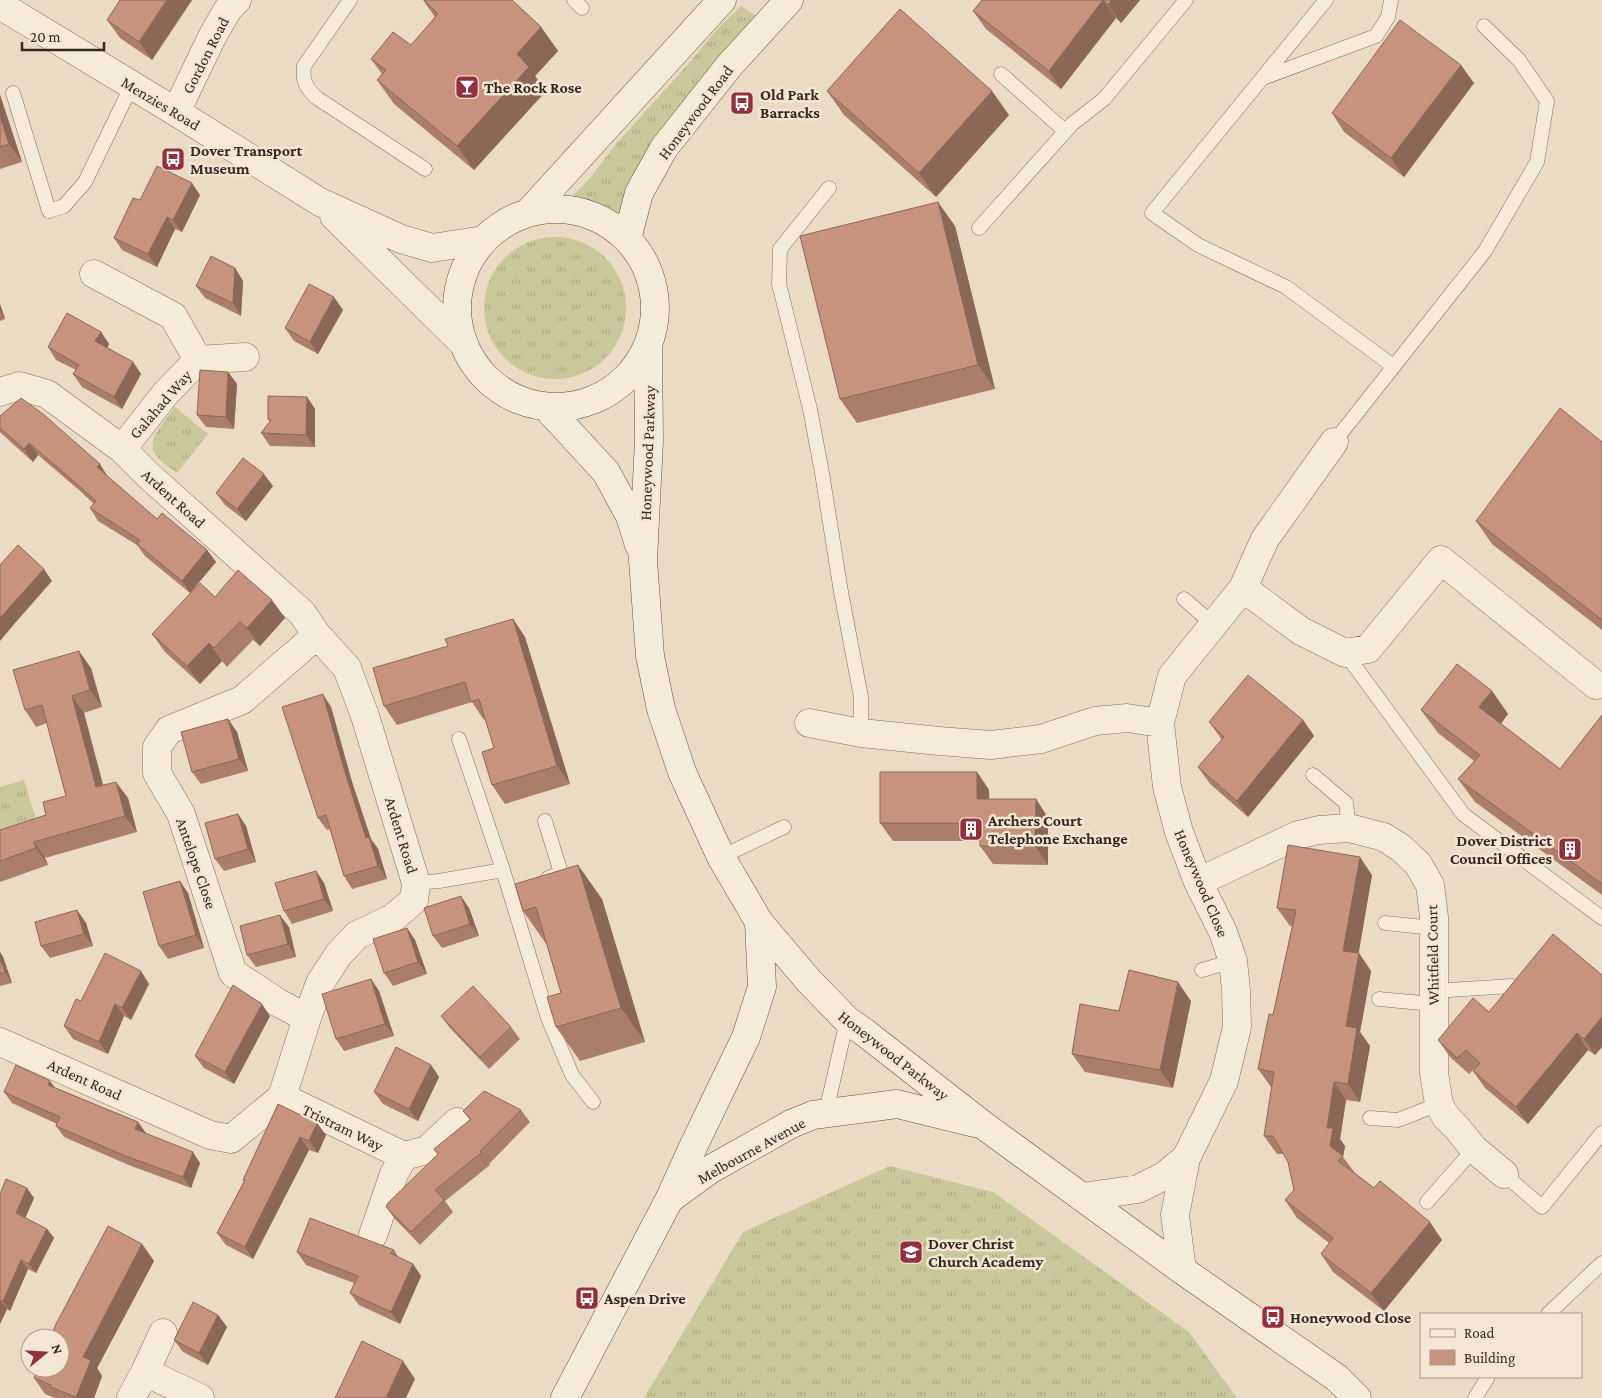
<svg xmlns="http://www.w3.org/2000/svg" width="1602" height="1398" font-family="'Crimson Pro',serif">
<style>
.grass{fill:url(#grass-tufts)}
.lines{fill:none;stroke-linecap:round;stroke-linejoin:round}
.lane-casing{stroke:#856d5d;stroke-width:15}
.street-casing{stroke:#856d5d;stroke-width:29}
.secondary-casing{stroke:#674f40;stroke-width:29}
.lane{stroke:#f6ead8;stroke-width:14}
.street{stroke:#f6ead8;stroke-width:28}
.secondary{stroke:#f6ead8;stroke-width:28}
.wall{fill:#ab7e6c}
.shaded-wall{fill:#8b6758}
.building{fill:#c7937e;stroke:#8b6758}
.labels{text-anchor:middle;stroke-width:5;stroke-linejoin:round;paint-order:stroke}
.street-label{font-size:16px;fill:#36281f;stroke:#f3e6d4}
.poi-label{font-size:16px;font-weight:bold;fill:#36281f;stroke:#f3e6d4;text-anchor:start}
</style>
<defs>
<pattern id="grass-tufts" width="24" height="20" patternUnits="userSpaceOnUse" patternTransform="scale(1.25)"><rect width="24" height="20" fill="#c9c89a"/><path d="M3 7l-1-3M5 7V3M7 7l1-3M15 17l-1-3M17 17v-4M19 17l1-3" fill="none" stroke="#adac84"/></pattern>
</defs>
<rect width="100%" height="100%" fill="#ebdbc5"/>
<!-- grass -->
<path class="grass" d="M741,6l15,10 -12,14 -124,194 -24,-12 -30,-9 25,-26 25,-33 73,-81 29,-35z
M484 308a71 71 0 1 1 142 0a71 71 0 1 1-142 0Z
M175,407l33,27 -31,39c-7,-5 -16,-11 -21,-18 -12,-15 11,-36 19,-48z
M24,780l13,42 -37,11v-46z
M890,1166l103,26 196,140 48,66h-593l99,-166z"/>
<g class="lines">
<!-- lane casing -->
<g class="lane-casing">
<path id="lane" d="M350,0l-46,66c-2,15 2,22 13,32l108,71
M574,0l8,8
M1326,0l-174,213 46,32 88,42 107,79
M1001,74l64,57
M1263,78l113,-42 12,-19 3,-17
M13,93l36,118 15,-5 21,-24 47,-97
M829,188l-49,61 -1,35 31,125 12,64 19,119 20,105v36
M979,228l93,-104 32,-25 82,-99
M1334,442l151,-191 52,-89 10,-61 -28,-41 -35,-34
M1184,599l30,26
M1345,653l118,161 139,104
M459,739l44,131
M1313,775l33,28 3,25
M545,821l16,52 -13,5
M721,857l63,-30
M416,883l23,-2 64,-11 45,148 24,57 21,27
M1385,923l49,5
M1202,970l31,-9
M1433,991l79,-5
M1379,999l54,5
M826,1112l21,-92
M1370,1118l28,2 41,-16
M1504,1174l38,33 60,-74
M1427,1202l47,-53
M1548,1314l54,-51
M1475,1398l13,-21"/>
</g>
<!-- street casing -->
<g class="street-casing">
<path id="street" d="M0,5l176,107 144,90 81,37 31,9 52,-8
M176,112l36,-75 16,-28 9,-9
M334,216l130,128
M94,274l79,42 25,44 -32,33 -44,56
M198,360l47,-3
M0,392l19,-6 28,8 75,55 26,26 154,138 15,22 30,33 18,48 51,167 -2,17 -21,18 -36,17 -18,19 -19,29 -13,35 -25,79 -51,42 -21,-4 -210,-93
M1243,588l58,43 44,22 23,-4 73,-89 155,125
M809,723l52,10 78,8 52,4 50,-6 54,-18 32,-3 33,5
M1198,882l100,-47 21,-5 30,-2 35,9 17,11 17,16 12,21 4,32v156l5,31 7,13 11,11 17,21 30,25
M307,1018l-30,-16 -44,-29 -52,-159 -24,-41v-26l12,-17 73,-30 75,-65
M282,1097l122,59
M1082,1197l56,-8 26,-13 22,-18
M373,1235l21,-61 10,-18 23,-6 30,-28
M1182,1270l-7,-55 11,-57 38,-77 13,-54 -1,-37 -3,-29 -10,-29 -25,-50 -19,-50 -12,-45 -7,-64 12,-47 71,-88 22,-49 69,-97
M145,1372l55,26
M131,1398l14,-26 18,-39"/>
</g>
<!-- secondary casing -->
<g class="secondary-casing">
<path id="secondary" d="M457 308a99 99 0 1 1 198 0a99 99 0 1 1-198 0Z
M529,212l193,-212
M627,239l12,-46 25,-45 65,-82 60,-66
M648,347l1,94 -6,119 7,96 11,53 21,63 39,85 38,65 50,59 38,39 17,12 119,93 199,145 155,108 20,20
M546,407l60,65 24,44 9,29
M671,1198l40,-29 80,-45 22,-9 84,-11 77,19
M565,1398l105,-200 23,-51 53,-110 16,-50 -3,-65"/>
</g>
<!-- lane -->
<use href="#lane" class="lane"/>
<!-- street -->
<use href="#street" class="street"/>
<!-- secondary -->
<use href="#secondary" class="secondary"/>
</g>
<!-- wall -->
<path class="wall" d="M120,0h72l-40,60 -32,-22 -13,-18z
M423,0h89l29,27 17,24 -23,25 11,15 -72,79 -80,-66 -17,-24 5,-6 -11,-15 40,-14 24,-28z
M982,0h158l-19,23 -5,-5 -55,71 -75,-60 -13,-18z
M1474,83l-70,94 -60,-45 -12,-19z
M827,91l182,24 -73,82 -92,-82z
M0,95l22,67 -22,7z
M200,195l-18,37 -7,-3 -18,38 -35,-17 -8,-12 26,-38z
M955,226l40,163 -138,34 -17,-24z
M235,268l8,13 -2,35 -36,-18 -9,-12z
M0,304l5,15 -5,2z
M343,310l-25,44 -24,-13 -9,-13z
M101,332l8,12 -2,4 26,14 8,12 -19,35 -40,-22 -9,-13 3,-4 -20,-10 -8,-13z
M228,372l9,12 -3,45 -28,-2 -9,-12z
M307,397l8,12v38l-45,-1 -9,-13 9,-11 -2,-3z
M0,416l108,61 49,42 50,31 9,12 -26,31 -45,-37 -8,-11 -39,-24 -8,-13 4,-4 -15,-14 -41,-35 -5,7 -31,-28 -2,-2z
M1602,442v188l-110,-86 -16,-23z
M273,486l-27,35 -21,-16 -9,-12z
M215,597l70,21 -25,28 -7,-6 -26,27 -5,-6 -22,23 -35,-32 -13,-18z
M513,619l12,18 45,147 -65,20 -13,-19 2,-37 -9,-29 -1,1 -12,-18 -75,23 -13,-19 64,-60z
M91,668l11,39 -18,6 19,72 25,13 9,34 -92,26 3,7 -48,17v-52l46,-15 20,-19 -19,-73 -11,4 -11,-17z
M1492,691l16,23 -7,10 59,45 42,-54v180l-127,-93 -17,-23 16,-18 -36,-28 -17,-23z
M331,707l21,75 19,57 7,10 9,30 -35,10 -8,-13 -14,-47 -3,1 -9,-12z
M228,719l9,13 11,39 -47,13 -9,-12z
M1303,720l11,16 -66,81 -38,-33 -12,-17 24,-27 -13,-18z
M977,772l12,18v9h47l12,19v47l-55,-1 -13,-18v-5h-87l-13,-18z
M238,814l8,12 10,36 -32,9 -9,-12z
M316,871l8,12 9,28 -41,13 -8,-13z
M1372,875l-14,78 13,18 -11,61 10,14 -10,56 -14,-2 -6,39 5,7 -2,11 12,16 87,67 -58,71 -51,-39 -12,-18 8,-11 -32,-25 -12,-18 9,-10 -6,-28 -4,-8h-7l-13,-18 8,-49h-1l-13,-18 15,-54 19,-89h-2l-13,-18z
M515,884l87,15 43,143 -65,19 -24,-34 5,-34 -14,-48 -24,-34z
M188,893l16,55 -36,11 -9,-13z
M469,908l10,28 -37,12 -9,-12z
M77,910l9,13 7,23 -43,12 -9,-12z
M289,927l7,30 -40,10 -9,-12z
M407,928l8,12 12,34 -34,12 -9,-13z
M0,952l3,5 9,26 -12,3z
M1602,975v72l-7,8 -7,-5 -60,74 -43,-36 -12,-17 3,-4 -7,7 -19,-17 -12,-17 51,-28z
M371,979l8,12 15,45 -50,15 -8,-12z
M149,984l-18,36 -7,-4 -16,38 -35,-15 -9,-13 17,-25z
M1191,1001l-18,87 -88,-16 -13,-18 47,-43z
M270,1016l-36,68 -30,-16 -9,-12z
M441,1016l70,11 9,12 -31,30 -39,-41z
M431,1065l8,12 -21,44 -35,-17 -9,-12z
M56,1088l82,34 8,12 54,29 -9,25 -60,-22 -67,-29 -8,-11 1,-2 -45,-21 -8,-11z
M278,1104l48,31 -8,18 -9,-3 -56,109 -27,-14 -9,-12 27,-52 -1,-1z
M521,1110l9,12 -41,42 1,1 -45,36 8,11 -33,33 -25,-26 -9,-12 52,-52 -4,-6 36,-29 -7,-9z
M0,1194l34,4 -9,20 22,11 7,9 -18,35 -8,-4 -18,42 -3,-2 -7,15z
M142,1244l12,17 -57,107 5,8 -8,22h-39l-10,-4 -11,-16z
M394,1250l5,8 14,6 8,12 -21,48 -41,-19 -9,-12 4,-10 -48,-18 -9,-13z
M218,1315l9,12 -19,38 -25,-13 -9,-12z"/>
<!-- shaded-wall -->
<path class="shaded-wall" d="M167,0h25l-40,60 -13,-18z
M1103,0l13,18 -55,71 -12,-18z
M1112,0h28l-19,23 -13,-18z
M541,27l17,24 -23,25 11,15 -72,79 -17,-24 60,-92z
M1461,65l13,18 -70,94 -13,-19z
M992,91l17,24 -73,82 -17,-24z
M0,95l22,67 -13,-18 -9,-28z
M192,183l8,12 -18,37 -9,-12z
M938,202l17,24 40,163 -17,-24z
M167,217l8,12 -18,38 -9,-13z
M235,268l8,13 -2,35 -8,-13z
M334,297l9,13 -25,44 -8,-12z
M0,304l5,15 -5,-8z
M101,332l8,12 -5,9 -9,-12z
M133,362l8,12 -19,35 -8,-12z
M228,372l9,12 -3,45 -8,-12z
M307,397l8,12v38l-9,-12z
M29,443l9,12 -5,7 -9,-13z
M100,464l8,13 -11,-10z
M264,474l9,12 -27,35 -9,-12z
M207,550l9,12 -26,31 -8,-12z
M44,569l8,12 -36,41 -16,19v-23z
M272,600l13,18 -25,28 -13,-18z
M513,619l12,18 45,147 -13,-18z
M209,643l13,18 -22,23 -13,-18z
M79,651l12,17 11,39 -12,-17z
M1492,691l16,23 -12,16 -17,-23z
M323,694l8,13 21,75 19,57 7,10 9,30 -9,-13 -12,-28 -22,-69z
M72,696l12,17 24,91 -12,-17z
M228,719l9,13 11,39 -9,-12z
M1303,720l11,16 -66,81 -11,-16z
M977,772l12,18 1,27 -13,-18z
M116,782l12,16 9,34 -12,-16z
M1036,799l12,19v47l-13,-19z
M238,814l8,12 10,36 -8,-13z
M34,842l11,16 3,7 -12,-17z
M1360,857l12,18 -16,94 -13,-18z
M578,865l24,34 43,143 -24,-34z
M316,871l8,12 9,28 -9,-12z
M180,881l8,12 16,55 -8,-13z
M461,896l8,12 10,28 -9,-12z
M77,910l9,13 7,23 -9,-12z
M280,915l9,12 7,30 -8,-13z
M407,928l8,12 12,34 -9,-12z
M0,952l3,5 9,26 -7,-11 -5,-14z
M1359,953l12,18 -11,61 10,14 -10,56 -12,-18 -2,-58z
M141,971l8,13 -18,36 -9,-12z
M371,979l8,12 15,45 -9,-12z
M1178,982l13,19 -18,87 -13,-18z
M115,1004l9,12 -16,38 -9,-12z
M262,1004l8,12 -36,68 -9,-12z
M1602,1017v30l-7,8 -11,-16z
M1577,1033l11,17 -60,74 -12,-17z
M431,1065l8,12 -21,44 -9,-12z
M50,1081l8,11 -10,-7z
M1334,1082l12,18 -6,39 5,7 -2,11 -13,-11 -3,-18z
M138,1122l8,11 -3,8 -8,-12z
M317,1123l9,12 -8,18 -9,-12z
M300,1137l9,13 -56,109 -8,-12z
M193,1152l7,11 -9,25 -8,-11z
M27,1188l7,10 -11,25 -7,-10z
M1430,1222l12,18 -58,71 -13,-18z
M47,1229l7,9 -18,35 -7,-9z
M142,1244l12,17 -57,107 5,8 -8,22h-18l7,-41z
M21,1260l7,9 -18,42 -7,-10z
M413,1264l8,12 -21,48 -9,-12z
M0,1300l7,9 -7,15z
M218,1315l9,12 -19,38 -9,-12z
M403,1361l12,18 -9,19h-20z"/>
<!-- building -->
<path class="building" d="M120,0h47l-28,42 -32,-22z
M424,0h88l29,27 -24,27 12,13 -72,79 -80,-66 9,-10 -15,-11 22,-27 18,13 27,-31z
M982,0h130l-4,5 -5,-5 -54,71 -76,-60z
M900,9l92,82 -73,82 -92,-82z
M1400,20l61,45 -70,93 -59,-45z
M0,116l9,28 -9,3z
M157,166l35,17 -19,37 -6,-3 -19,37 -34,-16 19,-40 7,2z
M938,202l40,163 -138,34 -40,-163z
M211,256l24,12 -2,35 -37,-17z
M309,284l25,13 -24,45 -25,-14z
M67,313l34,19 -6,9 38,21 -19,35 -41,-23 6,-9 -31,-18z
M200,370l28,2 -2,45 -29,-2z
M268,396l39,1 -1,38 -45,-2 10,-13 -3,-1z
M21,398l22,16 57,50 -3,3 60,52 5,-6 45,37 -25,31 -45,-37 3,-4 -50,-32 6,-7 -26,-23 -41,-35 -5,6 -24,-21v-12z
M1560,408l42,34v178l-126,-99z
M243,458l21,16 -27,35 -21,-16z
M18,545l26,24 -44,49v-53z
M238,570l34,30 -25,28 -7,-6 -26,26 -5,-5 -22,23 -35,-32 48,-51 15,14z
M513,619l44,147 -65,19 -10,-33 12,-4 -15,-49 -8,3 -6,-20 -81,24 -11,-38 75,-22 -3,-7z
M79,651l11,39 -18,6 24,91 20,-5 9,34 -91,26 2,6 -36,13v-31l46,-15 -3,-13 23,-6 -24,-91 -17,5 -12,-40z
M1457,664l35,27 -13,16 81,62 42,-54v169l-144,-105 22,-24 -59,-45z
M1248,675l55,45 -66,81 -39,-34 26,-30 -15,-15z
M323,694l21,75 22,69 3,-1 9,29 -34,10 -18,-61 -8,3 -36,-111z
M228,719l11,40 -47,13 -11,-40z
M880,772h97v27h59l-1,47h-55v-23h-100z
M238,814l10,35 -33,10 -10,-36z
M1288,845l72,12 -17,94 16,2 -13,73 11,2 -9,56 -14,-2 -7,46h6l-3,18 13,10 -5,5 36,27 6,-7 50,41 -59,71 -50,-39 12,-16 -48,-38 9,-10 -6,-28 -15,-26h-9l10,-64 -16,-3 11,-55 4,1 23,-105 -19,-2z
M578,865l43,143 -65,19 -9,-30 14,-4 -25,-86 -13,4 -8,-27z
M316,871l8,28 -40,12 -9,-28z
M180,881l16,54 -37,11 -16,-54z
M461,896l9,28 -37,12 -9,-28z
M77,910l7,24 -43,12 -6,-24z
M280,915l8,29 -41,11 -7,-29z
M407,928l11,34 -34,11 -11,-34z
M1553,934l49,41v42l-18,22 -7,-6 -61,74 -43,-36 7,-8 -14,-13 -9,8 -19,-18 35,-42 16,14z
M105,953l36,18 -19,37 -7,-4 -16,38 -35,-16 12,-27 5,2z
M0,958l5,14 -5,2z
M1129,970l49,12 -18,88 -88,-16 8,-50 39,7z
M371,979l14,45 -49,15 -14,-45z
M233,985l29,19 -37,68 -30,-16z
M473,986l38,41 -31,30 -39,-41z
M396,1047l35,18 -22,44 -35,-17z
M16,1065l34,16 -2,4 90,37 -3,7 58,23 -10,25 -60,-22 -67,-29 4,-9 -56,-25z
M484,1091l37,19 -41,41 1,2 -46,37 9,10 -33,32 -25,-25 2,-4 50,-49 -4,-5 37,-30 -8,-8z
M278,1104l39,19 -8,18 -9,-4 -55,110 -28,-14 28,-53h-2z
M6,1179l21,9 -11,25 31,16 -18,35 -8,-4 -18,41 -3,-1v-106z
M310,1218l84,32 -4,3 23,11 -22,48 -41,-19 8,-17 -61,-24z
M108,1226l34,18 -59,113 8,3 -15,37 -26,-10 1,-2 -17,-7 4,-10h22v-30h-10l6,-14z
M193,1302l25,13 -19,38 -25,-13z
M362,1341l41,20 -17,37h-51z"/>
<!-- icons -->
<defs>
<g id="bar-square" transform="scale(1.25)"><rect x="-9" y="-9" width="18" height="18" rx="4" fill="#90313d" stroke="#f3e6d4"/><path d="M-6-5H6L.8 .8V4.5H3.5V6h-7V4.5H-.8V.8Z" fill="#fff"/></g>
<g id="bus-square" transform="scale(1.25)"><rect x="-9" y="-9" width="18" height="18" rx="4" fill="#90313d" stroke="#f3e6d4"/><path d="M-5-6H5V4H4V6H2V4H-2V6H-4V4H-5ZM-3.5-4V0h7V-4ZM-3.5 1.2v1.5H-2V1.2ZM2 1.2v1.5H3.5V1.2Z" fill="#fff"/></g>
<g id="building-square" transform="scale(1.25)"><rect x="-9" y="-9" width="18" height="18" rx="4" fill="#90313d" stroke="#f3e6d4"/><path d="M-4-6H4V6H1V3H-1V6H-4ZM-2.5-4.3h1.7v1.8h-1.7ZM.8-4.3h1.7v1.8H.8ZM-2.5-1h1.7V.8h-1.7ZM.8-1h1.7V.8H.8Z" fill="#fff"/></g>
<g id="school-square" transform="scale(1.25)"><rect x="-9" y="-9" width="18" height="18" rx="4" fill="#90313d" stroke="#f3e6d4"/><path d="M0-5L7-2L0 1L-7-2ZM-4 1L0 2.5L4 1V4Q0 6-4 4Z" fill="#fff"/></g>
</defs>
<g fill-rule="evenodd">
<use href="#bar-square" x="467" y="87"/>
<use href="#bus-square" x="742" y="103"/>
<use href="#bus-square" x="173" y="159"/>
<use href="#building-square" x="971" y="829"/>
<use href="#building-square" x="1570" y="849"/>
<use href="#school-square" x="911" y="1252"/>
<use href="#bus-square" x="587" y="1298"/>
<use href="#bus-square" x="1273" y="1317"/>
</g>
<g class="labels">
<!-- street labels -->
<g class="street-label">
<text transform="translate(205 55) rotate(-63)" y="6">Gordon Road</text>
<text transform="translate(161 103) rotate(31)" y="6">Menzies Road</text>
<text transform="translate(695 112) rotate(-53)" y="6">Honeywood Road</text>
<text transform="translate(160 404) rotate(-49)" y="6">Galahad Way</text>
<text transform="translate(647 453) rotate(-88)" y="6">Honeywood Parkway</text>
<text transform="translate(174 498) rotate(42)" y="6">Ardent Road</text>
<text transform="translate(402 835) rotate(73)" y="6">Ardent Road</text>
<text transform="translate(197 863) rotate(71)" y="6">Antelope Close</text>
<text transform="translate(1202 883) rotate(67)" y="6">Honeywood Close</text>
<text transform="translate(1432 955) rotate(-91)" y="6">Whitfield Court</text>
<text transform="translate(894 1055) rotate(38)" y="6">Honeywood Parkway</text>
<text transform="translate(85 1079) rotate(24)" y="6">Ardent Road</text>
<text transform="translate(343 1127) rotate(26)" y="6">Tristram Way</text>
<text transform="translate(751 1150) rotate(-29)" y="6">Melbourne Avenue</text>
</g>
<!-- poi labels -->
<g class="poi-label">
<text x="484" y="93">The Rock Rose</text>
<text x="760" y="100">Old Park<tspan x="760" dy="18">Barracks</tspan></text>
<text x="190" y="156">Dover Transport<tspan x="190" dy="18">Museum</tspan></text>
<text x="988" y="826">Archers Court<tspan x="988" dy="18">Telephone Exchange</tspan></text>
<text x="1552" y="846" text-anchor="end">Dover District<tspan x="1552" dy="18">Council Offices</tspan></text>
<text x="928" y="1249">Dover Christ<tspan x="928" dy="18">Church Academy</tspan></text>
<text x="604" y="1304">Aspen Drive</text>
<text x="1290" y="1323">Honeywood Close</text>
</g>
</g>
<!-- legend -->
<rect x="1420" y="1313" width="162" height="65" fill="#f3e6d4" stroke="#a79a8c"/>
<rect x="1430" y="1329" width="25" height="8" fill="#f6ead8" stroke="#a79a8c"/>
<text x="1464" y="1338" font-size="15" fill="#36281f">Road</text>
<rect x="1430" y="1350" width="25" height="15" fill="#c7937e" stroke="#a79a8c"/>
<text x="1464" y="1363" font-size="15" fill="#36281f">Building</text>
<!-- north arrow -->
<g transform="translate(45 1353) rotate(72)"><circle r="24" fill="#f3e6d4" stroke="#a79a8c"/>
<path d="M0-4L9 19L0 12L-9 19Z" fill="#90313d"/>
<text y="-8" font-size="14" font-weight="bold" text-anchor="middle" fill="#36281f">N</text>
</g>
<!-- scale -->
<path d="M22 42v8h82v-8" fill="none" stroke="#36281f" stroke-width="2.5"/>
<text x="30" y="42" font-size="15" fill="#36281f" stroke="#f3e6d4" stroke-width="4" paint-order="stroke">20 m</text>
</svg>
